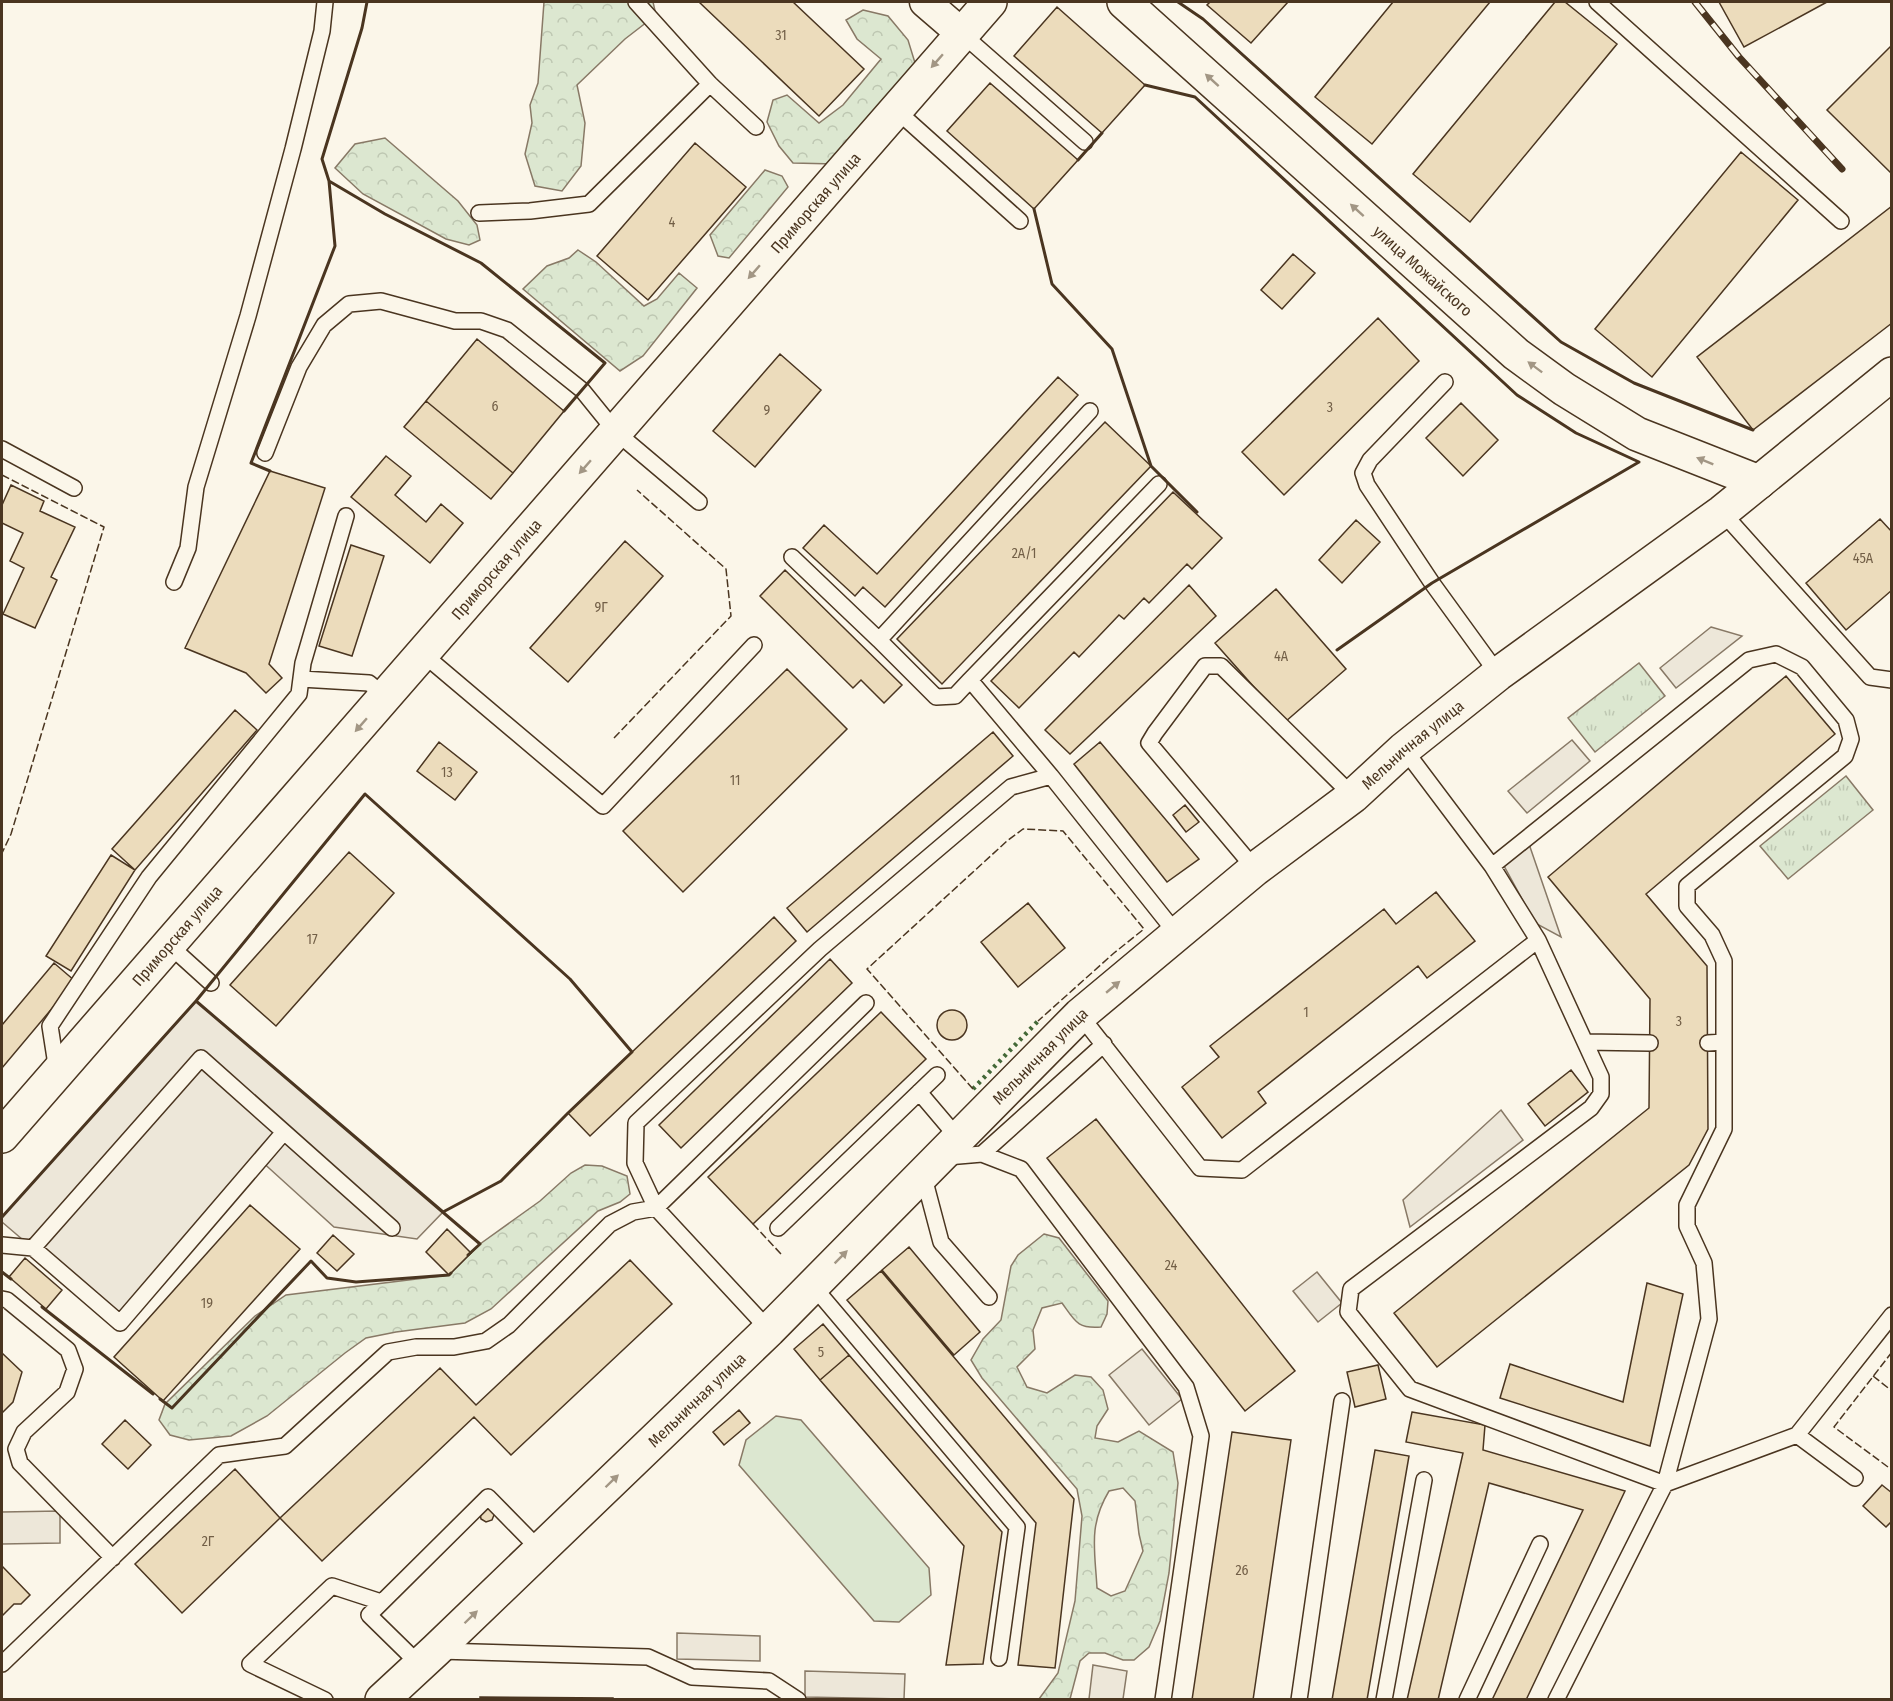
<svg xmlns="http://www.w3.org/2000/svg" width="1893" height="1701" font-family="'Fira Sans Condensed',sans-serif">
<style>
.green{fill:#dce7d0;stroke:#887966;stroke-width:1.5}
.forest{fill:url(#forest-crowns);stroke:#887966;stroke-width:1.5;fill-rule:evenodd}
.park{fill:url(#park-tufts);stroke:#887966;stroke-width:1.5}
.parking{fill:#ede7d9;stroke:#887966;stroke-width:1.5}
.building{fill:#ecdcbc;stroke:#4a3520;stroke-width:1.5}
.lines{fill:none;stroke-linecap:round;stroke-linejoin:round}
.lane-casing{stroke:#4a3520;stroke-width:18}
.street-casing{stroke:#4a3520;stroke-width:33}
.secondary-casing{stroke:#4a3520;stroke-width:36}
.lane{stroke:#fbf6e9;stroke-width:15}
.street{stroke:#fbf6e9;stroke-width:30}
.secondary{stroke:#fbf6e9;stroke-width:33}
.rail-casing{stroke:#4a3520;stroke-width:7}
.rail{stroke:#fbf6e9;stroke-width:4.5;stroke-dasharray:14;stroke-linecap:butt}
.hedge{stroke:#436837;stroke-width:4.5;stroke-dasharray:3 4.5;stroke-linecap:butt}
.fence{stroke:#4a3520;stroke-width:1.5;stroke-dasharray:8 3;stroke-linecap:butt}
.wall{stroke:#4a3520;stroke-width:3}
.oneway{fill:#a29684}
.labels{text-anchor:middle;stroke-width:4.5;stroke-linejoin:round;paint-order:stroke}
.number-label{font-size:14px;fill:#725f47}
.street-label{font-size:16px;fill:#4a3520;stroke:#fbf6e9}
</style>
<defs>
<pattern id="forest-crowns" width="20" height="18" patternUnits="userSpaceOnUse" patternTransform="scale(1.5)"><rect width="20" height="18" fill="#dce7d0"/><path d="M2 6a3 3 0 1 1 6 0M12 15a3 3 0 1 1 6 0" fill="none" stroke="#bec7b2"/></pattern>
<pattern id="park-tufts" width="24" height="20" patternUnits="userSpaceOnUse" patternTransform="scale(1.5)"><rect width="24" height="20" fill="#dce7d0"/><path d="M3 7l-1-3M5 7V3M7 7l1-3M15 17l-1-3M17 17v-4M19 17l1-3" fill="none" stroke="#bec7b2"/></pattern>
</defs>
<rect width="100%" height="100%" fill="#fbf6e9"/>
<!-- green -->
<path class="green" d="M776,1416l25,4 128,148 2,27 -32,27 -25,-1 -135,-156 7,-25z"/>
<!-- forest -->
<path class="forest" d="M544,2h109l3,13 -31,24 -48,46 8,38 -4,43 -19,25 -27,-5 -10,-32 7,-31 -2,-18 8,-22z
M863,10l25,6 20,24 8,26 -81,98 -42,-1 -14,-17 -12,-24 6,-22 14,-5 32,28 24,-18 38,-46 -24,-20 -11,-19z
M385,138l73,63 19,24 3,15 -11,5 -23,-6 -83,-45 -28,-26 20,-24z
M765,170l17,6 6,11 -59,71 -11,-2 -8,-21z
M578,250l18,12 48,44 13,-7 22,-26 18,15 -54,68 -23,15 -97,-82 24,-23 22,-8z
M585,1165l17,1 25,10 3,18 -10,8 -22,9 -107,98 -26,14 -69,9 -30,6 -21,15 -78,63 -36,20 -42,4 -19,-5 -11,-15 6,-16 90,-88 31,-21 163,-20 31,-31 60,-43 31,-28z
M1044,1234l15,4 49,63 -1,13 -6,13c-24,2 -26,-6 -39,-24l-20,5 -9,22 2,19 -18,18 10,20 20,6 28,-18 16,2 12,13 5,19 -11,17 -2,12 23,4 21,-11 34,21 5,31 -9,90 -9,48 -11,26 -15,13h-11l-18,-7h-16l-9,8 -10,38h-31l19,-26 17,-72 7,-85 -5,-27 -95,-111 -11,-18 12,-21 18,-19 10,-54 7,-11zM1123,1488l12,13 4,33 4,17 -18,40 -14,5 -14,-8c-2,-38 -9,-62 12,-97z"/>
<!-- park -->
<path class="park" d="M1639,663l26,33 -70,56 -27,-34z
M1846,776l27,34 -85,69 -28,-33z"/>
<!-- parking -->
<path class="parking" d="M1711,627l31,9 -66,52 -16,-20z
M1572,740l18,21 -63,52 -19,-22z
M1529,844l32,93 -26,-14 -32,-59z
M196,1001l247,211 -26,27 -83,-12 -75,-68 -139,164 -118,-101v-5z
M1501,1110l22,30 -113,87 -7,-27z
M1317,1272l25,31 -24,19 -25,-31z
M1142,1349l40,50 -33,26 -40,-50z
M60,1511v32l-58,1v-32z
M677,1633l83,3v25l-83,-2z
M1093,1665l34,6 -4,28h-34z
M805,1671l100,3 -1,25 -99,-2z"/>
<!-- building -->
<path class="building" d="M699,2h94l71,67 -45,47z
M1210,2h78l-37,41 -44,-38z
M1393,2h97l-118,142 -57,-47z
M1555,2h10l52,42 -147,178 -57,-48z
M1719,2h108l-83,45z
M1057,7l88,78 -43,48 -88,-77z
M1891,46l1,1v127l-65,-64z
M990,83l88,77 -44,49 -87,-78z
M695,143l51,44 -98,113 -51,-44z
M1741,152l57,48 -146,177 -57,-48z
M1892,206v117l-139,107 -56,-73z
M1293,254l22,19 -33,36 -21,-19z
M1378,318l41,43 -135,134 -42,-43z
M477,339l87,72 -51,62 -87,-72z
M780,354l41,36 -66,77 -42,-36z
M1058,377l20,18 -193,212 -22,-20 -8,9 -52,-48 21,-23 53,49z
M426,401l87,72 -22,26 -87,-72z
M1461,403l37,37 -35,36 -37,-38z
M1105,422l46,44 -209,218 -45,-45z
M386,456l25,20 -16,19 31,27 15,-18 22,19 -33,40 -79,-66z
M270,471l55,17 -56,176 13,14 -16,15 -20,-20 -61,-25z
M11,485l33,16 -4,10 35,16 -24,50 6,3 -22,48 -32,-14 21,-46 -14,-7 13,-28 -21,-10v-18z
M1173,492l49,46 -30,31 -5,-5 -38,39 -5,-5 -20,21 -5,-4 -40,42 -5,-5 -55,56 -28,-27z
M1880,519l12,13v58l-46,40 -40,-47z
M1356,520l24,22 -38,41 -23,-23z
M625,541l38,35 -95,106 -38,-34z
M351,545l33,11 -32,100 -33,-10z
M785,570l117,115 -18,18 -23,-23 -8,8 -93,-92z
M1189,585l27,31 -146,138 -25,-24z
M1276,589l70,80 -61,53 -70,-79z
M787,669l60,60 -164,163 -60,-61z
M1786,676l49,58 -189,160 61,72 1,163 -19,36 -252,202 -43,-54 255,-205 1,-109 -102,-122z
M235,710l22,20 -122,140 -23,-21z
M993,732l20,24 -206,176 -20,-24z
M439,742l38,30 -22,28 -38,-29z
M1100,742l99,117 -32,23 -93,-118z
M1185,805l14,17 -13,10 -13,-17z
M349,852l45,41 -118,133 -46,-41z
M111,855l24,15 -64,101 -25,-15z
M1436,892l39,49 -48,37 -9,-12 -160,126 8,11 -44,35 -40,-51 37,-30 -9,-11 174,-137 12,15z
M1028,903l37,45 -47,39 -37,-45z
M774,917l22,24 -206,195 -22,-23z
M830,959l22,24 -171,165 -22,-23z
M54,963l21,18 -73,87v-43z
M937 1025a15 15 0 1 1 30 0a15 15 0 1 1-30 0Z
M881,1012l45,47 -173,165 -45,-47z
M1571,1070l17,22 -43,34 -17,-22z
M1096,1119l199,252 -50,40 -198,-253z
M250,1205l50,44 -137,152 -49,-44z
M447,1229l24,24 -22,22 -23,-23z
M333,1235l21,19 -17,17 -20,-18z
M909,1247l71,85 -26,23 -72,-85z
M25,1258l37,32 -16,19 -37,-32z
M630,1260l42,44 -161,151 -37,-38 -152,144 -42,-43 160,-150 36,37z
M881,1271l193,228 -19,169 -37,-3 18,-142 -189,-223z
M1647,1283l36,11 -33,152 -150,-48 10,-34 113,38z
M823,1324l26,31 -29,25 -26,-31z
M2,1353l20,19 -9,30 -11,11z
M849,1355l153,177 -19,132 -37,1 18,-119 -144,-166z
M1378,1365l8,34 -31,8 -8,-35z
M739,1410l11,13 -26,22 -11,-13z
M1412,1412l73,13 -2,25 142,41 -99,209h-34l91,-190 -94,-27 -51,217h-31l56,-247 -57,-11z
M125,1420l26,25 -23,24 -26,-25z
M1232,1432l59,8 -38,260h-61z
M1375,1450l34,6 -42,244h-35z
M235,1469l45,49 -98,95 -47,-49z
M1882,1485l10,8v28l-6,6 -23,-21z
M488,1507l5,3 1,5 -2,5 -6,2 -5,-3 -1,-6z
M2,1566l28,29 -9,9h-7l-12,12z
M480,1697l133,1v2h-133z"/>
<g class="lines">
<!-- lane casing -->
<g class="lane-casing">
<path id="lane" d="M636,2l74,82 46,43
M1597,2l244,219
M961,33l124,109
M895,109l125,112
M479,213l51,-2 59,-7 121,-120
M1445,382l-75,78 -7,13 4,12 65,98 66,91
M2,449l72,39
M265,453l34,-86 25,-42 25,-21 32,-3 74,20h26l26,9 75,60 34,42 83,70
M1722,512l148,165 22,3
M792,557l87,83
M174,582l14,-34 8,-61 52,-171 45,-167 29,-118 3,-29
M423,654l180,152 151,-161
M301,679l68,4 17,14
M970,680l-15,16 -19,1 -57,-57 211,-229
M1051,776l-81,-96 189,-196
M1492,866l257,-206 27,-6 26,13 44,53 5,19 -6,17 -158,130v20l25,29 12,26v81
M1255,869l-106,-126 6,-10 50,-67h16l132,130
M1538,940l63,137v17l-10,14 -240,181 -3,23 62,77 255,95 44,-165 -5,-56 -17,-37v-21l37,-76v-87l-16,1
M169,945l42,38
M866,1003l-210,205 -21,-45 1,-40 184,-174 191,-162 40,-11 125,157
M1080,1015l120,153 42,2 296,-230 -46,-74 -88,-117
M1585,1042l65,1
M57,1071l-7,-45 99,-149 150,-183 4,-31 43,-147
M919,1092l39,46
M982,1154l122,-110
M947,1157l35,-3 39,15 165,218 15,49 -38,264
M923,1174l18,68 48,55
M778,1228l159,-153
M2,1245l31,3 87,75 164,-191
M33,1248l168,-190 191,170
M813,1286l204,241 -18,131
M2,1299l5,1 61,50 7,19 -8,23 -43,40 -8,17 4,14 93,95
M1797,1435l58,43
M439,1651l209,6 44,20 77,4 29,19
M2,1664l217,-209 66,-9 103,-94 28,-5h38l32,-6 23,-16 101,-101 23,-12 23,-4 113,122
M420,1665l-51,-50 119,-118 52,53
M325,1700l-75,-36 82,-78 49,16
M1299,1700l43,-299
M1384,1700l40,-220
M1467,1700l73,-156
M1556,1700l109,-216 132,-49 95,-120"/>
</g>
<!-- street casing -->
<g class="street-casing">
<path id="street" d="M925,2l36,31"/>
</g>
<!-- secondary casing -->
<g class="secondary-casing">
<g id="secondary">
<path id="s1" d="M1124,2l392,352 48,35 73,45 122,48"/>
<path id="s2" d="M2,1136l988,-1134"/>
<path id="s3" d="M382,1700l54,-50 333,-320 311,-315 175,-146 98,-73 51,-47 94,-75 224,-162 170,-138"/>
</g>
</g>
<!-- lane -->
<use href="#lane" class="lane"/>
<!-- street -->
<use href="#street" class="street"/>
<!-- secondary -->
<use href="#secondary" class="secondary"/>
<!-- rail casing -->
<g class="rail-casing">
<path id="rail" d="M1695,2l44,55 103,112"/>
</g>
<!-- rail -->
<use href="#rail" class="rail"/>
<!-- hedge -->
<path class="hedge" d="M973,1089l65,-68"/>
<!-- fence -->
<path class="fence" d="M2,475l102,52 -93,307 -9,19
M614,738l117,-122 -5,-47 -89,-79
M973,1089l-106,-120 140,-128 16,-12 40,2 81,98 -30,24 -76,68
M753,1224l28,30
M1892,1352l-58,75 58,43
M1873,1376l19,15"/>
<!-- wall -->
<path class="wall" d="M1178,2l25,17 358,323 73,41 119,47
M1145,85l50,12 322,298 59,38 63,29 -207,121 -95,67
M1078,160l24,-27
M329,181l56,33 96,49 124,100 -41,48
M1034,209l18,75 60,65 39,117 46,46
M270,471l-19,-8 84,-217 -6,-65 -7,-22 40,-131 5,-26
M365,794l205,185 62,73 -64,61 -67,68 -58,31 -247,-211z
M2,1217l194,-216 284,243 -12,11
M2,1272l9,7
M42,1307l111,87
M160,1399l12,9 139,-147 16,17 29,4 93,-7 2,-2"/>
</g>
<!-- one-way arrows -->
<defs><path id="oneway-solid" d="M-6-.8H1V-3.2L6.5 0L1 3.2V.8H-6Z" transform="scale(1.5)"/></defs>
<g class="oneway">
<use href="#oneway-solid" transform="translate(937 61) rotate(131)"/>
<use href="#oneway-solid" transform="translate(1212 80) rotate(-138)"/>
<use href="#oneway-solid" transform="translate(1357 210) rotate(-138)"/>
<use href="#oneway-solid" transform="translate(754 272) rotate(131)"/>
<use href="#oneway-solid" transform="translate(1535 367) rotate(-143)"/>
<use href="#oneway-solid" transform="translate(1705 461) rotate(-158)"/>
<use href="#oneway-solid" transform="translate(585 467) rotate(131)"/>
<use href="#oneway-solid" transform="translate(361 725) rotate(131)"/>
<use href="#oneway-solid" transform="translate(1113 987) rotate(-40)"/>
<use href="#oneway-solid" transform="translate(841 1257) rotate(-45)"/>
<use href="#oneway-solid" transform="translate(612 1481) rotate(-44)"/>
<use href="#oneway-solid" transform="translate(471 1617) rotate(-44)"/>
</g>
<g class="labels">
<!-- number labels -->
<g class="number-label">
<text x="781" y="40">31</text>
<text x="672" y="227">4</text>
<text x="495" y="411">6</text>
<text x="1330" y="412">3</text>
<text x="767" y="415">9</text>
<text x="1024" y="558">2А/1</text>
<text x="1863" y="563">45А</text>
<text x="601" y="612">9Г</text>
<text x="1281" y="661">4А</text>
<text x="447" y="777">13</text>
<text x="735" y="785">11</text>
<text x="312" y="944">17</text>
<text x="1306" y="1017">1</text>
<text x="1679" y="1026">3</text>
<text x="1171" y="1270">24</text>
<text x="207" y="1308">19</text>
<text x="821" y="1357">5</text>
<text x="208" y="1546">2Г</text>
<text x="1242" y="1575">26</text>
</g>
<!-- street labels -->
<g class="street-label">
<text dy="6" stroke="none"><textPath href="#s2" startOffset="1238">Приморская улица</textPath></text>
<text dy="6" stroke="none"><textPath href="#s1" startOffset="402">улица Можайского</textPath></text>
<text dy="6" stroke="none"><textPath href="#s2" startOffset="752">Приморская улица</textPath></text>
<text dy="6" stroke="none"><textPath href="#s3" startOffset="1407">Мельничная улица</textPath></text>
<text dy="6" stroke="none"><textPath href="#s2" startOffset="266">Приморская улица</textPath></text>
<text dy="6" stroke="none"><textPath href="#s3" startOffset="921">Мельничная улица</textPath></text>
<text dy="6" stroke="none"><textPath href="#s3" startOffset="435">Мельничная улица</textPath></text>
</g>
</g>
<!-- border -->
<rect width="1893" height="1701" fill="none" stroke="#4a3520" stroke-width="6"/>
</svg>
